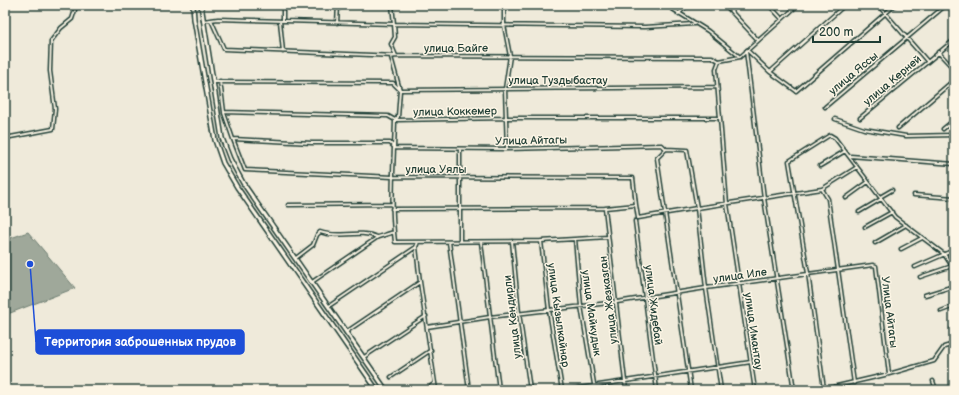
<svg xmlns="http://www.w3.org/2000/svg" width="959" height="395" font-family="'Balsamiq Sans',sans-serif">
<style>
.water{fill:#9fa89a;stroke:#6c7d71}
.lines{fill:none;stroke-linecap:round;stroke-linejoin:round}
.minor-casing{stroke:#1f3d34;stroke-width:5}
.primary-casing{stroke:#1f3d34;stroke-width:6}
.minor{stroke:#fcf5e5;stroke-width:2}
.primary{stroke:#fcf5e5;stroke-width:3}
.labels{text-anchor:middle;stroke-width:3;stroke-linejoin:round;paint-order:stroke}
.street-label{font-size:11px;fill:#1f3d34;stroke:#fcf5e5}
.leader{fill:none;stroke:#1d4ed8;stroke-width:1.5}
.callout-dot{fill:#1d4ed8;stroke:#fcf5e5;stroke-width:1.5}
.callout{fill:#1d4ed8;stroke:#1d4ed8;stroke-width:1.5}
.callout-label{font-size:12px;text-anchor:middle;font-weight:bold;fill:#fff}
</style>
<rect width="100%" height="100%" fill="#efeada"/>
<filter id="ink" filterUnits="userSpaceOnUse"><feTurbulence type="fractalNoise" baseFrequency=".025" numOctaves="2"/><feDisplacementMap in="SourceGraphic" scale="8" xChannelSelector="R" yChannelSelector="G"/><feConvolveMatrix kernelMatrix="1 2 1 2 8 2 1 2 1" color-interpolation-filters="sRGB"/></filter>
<g filter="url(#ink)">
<!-- water -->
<path class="water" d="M28,232l47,56 -70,27v-75z"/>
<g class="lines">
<!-- minor casing -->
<g class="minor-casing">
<path id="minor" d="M283,5v16
M504,5v20l6,31 -5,33 2,60
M666,5l42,26 32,26
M725,5l33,35
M769,5l13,14
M878,5l49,56
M678,14l10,-9
M211,20l13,29 172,7 316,1 7,4
M203,21l15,-2 176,5 -2,-19
M280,21l3,31
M337,23l1,-18
M694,24l-49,3 -251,-3 1,13 -4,7 5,12 -5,1 9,33 317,-3
M747,50l23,22 75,-67
M746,51l18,147 30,192
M938,52l16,17
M719,61l-3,8 11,135 28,186
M719,61l21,-4 58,-52
M770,72l26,19 99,-86
M220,81l4,31 164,4 7,4 111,-2h213
M213,82l180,1 7,7 -2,27 -3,3c-1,41 -5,81 0,122l146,-1 67,-4
M825,107l121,-102
M224,113l9,26 79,4h78l4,4
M860,118l94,-78
M835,119l29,10 42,7 48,-1
M898,128l56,-48
M943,129l11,-9
M5,138l48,-9 2,-20 -5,-38 1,-30 10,-13 11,-9 3,-9 -2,-5
M233,139l12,31 148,7 240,1 3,27
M666,149l-9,9 34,232
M850,156l104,8
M820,166l25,-15
M822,189l6,10 26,184
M914,195l40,3
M880,197l12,-7
M846,198l22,-16
M288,205l104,-1
M605,208l21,182
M392,209l213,-1 31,-3 2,13 59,-10 -10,-58 -21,-1 -4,-4 -155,4 -113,-1
M859,212l22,-13
M635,221l22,169
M865,227l27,-15
M575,239l6,67 14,84
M460,241v-92
M512,241l7,72 11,77
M541,241l8,69 13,80
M418,242l-2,5 4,35
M449,242l20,148
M481,242l18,148
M875,243l31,-18
M901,249l21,-11
M296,258l17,-13 4,-10 3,-3c18,7 39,-3 57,5
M915,267l39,-17
M920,277l32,-11
M312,282l66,-45 16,-5
M925,295l29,-9
M329,306l87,-59
M941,311l13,-5
M427,327l63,-10 127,-15 89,-14 -9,-80 125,-19 35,-22
M952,329l2,-1
M346,332l74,-50 16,108
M364,357l62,-41
M391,377l40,-27
M933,381l3,9
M824,389l-16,-116 -19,-112 41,-26 5,3 60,79 49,37 10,15
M426,390l9,-7
M566,390l185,-28
M721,390l-15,-102 167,-23 3,1 13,108
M820,390l69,-16 45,-13 10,-14 10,-3"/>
</g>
<!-- primary casing -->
<g class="primary-casing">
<path id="primary" d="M193,5l1,14 21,121 8,23 14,24 140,203
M201,5l21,133 8,21 13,24 143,207"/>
</g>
<!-- minor -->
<use href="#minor" class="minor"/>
<!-- primary -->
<use href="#primary" class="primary"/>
</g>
</g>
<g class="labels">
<!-- street labels -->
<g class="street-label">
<text x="456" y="52">улица Байге</text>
<text transform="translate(853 73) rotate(-40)" y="4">улица Яссы</text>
<text x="558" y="84">улица Туздыбастау</text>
<text transform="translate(892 80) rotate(-40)" y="4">улица Керней</text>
<text transform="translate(455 111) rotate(-1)" y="4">улица Коккемер</text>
<text transform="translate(531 140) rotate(-1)" y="4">Улица Айтагы</text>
<text x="436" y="173">улица Уялы</text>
<text transform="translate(740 275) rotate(-8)" y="4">улица Иле</text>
<text transform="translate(608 300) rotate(-97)" y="4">улица Жезказган</text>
<text transform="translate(654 305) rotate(83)" y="4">улица Жидебай</text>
<text transform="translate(890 312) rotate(83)" y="4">Улица Айтагы</text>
<text transform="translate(592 313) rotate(82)" y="4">улица Майкудык</text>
<text transform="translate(559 315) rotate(82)" y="4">улица Кызылкайнар</text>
<text transform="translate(512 317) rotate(-97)" y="4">улица Кендирли</text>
<text transform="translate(754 331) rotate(82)" y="4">улица Имантау</text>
</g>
</g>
<!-- callouts -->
<path class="leader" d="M30 264L36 342"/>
<circle class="callout-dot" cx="30" cy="264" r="4"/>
<rect class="callout" x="36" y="330" width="208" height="24" rx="4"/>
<g class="callout-label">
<text x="140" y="346">Территория заброшенных прудов</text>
</g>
<!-- margin -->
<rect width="959" height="395" fill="none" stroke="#fcf5e5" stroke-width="20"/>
<rect x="10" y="10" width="939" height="375" fill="none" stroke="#1f3d34" stroke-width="1.5" filter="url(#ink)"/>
<!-- scale -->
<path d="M813 36v6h67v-6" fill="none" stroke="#1f3d34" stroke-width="2"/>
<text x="819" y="36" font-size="12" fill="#1f3d34" stroke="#fcf5e5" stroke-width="3" paint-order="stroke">200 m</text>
</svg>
